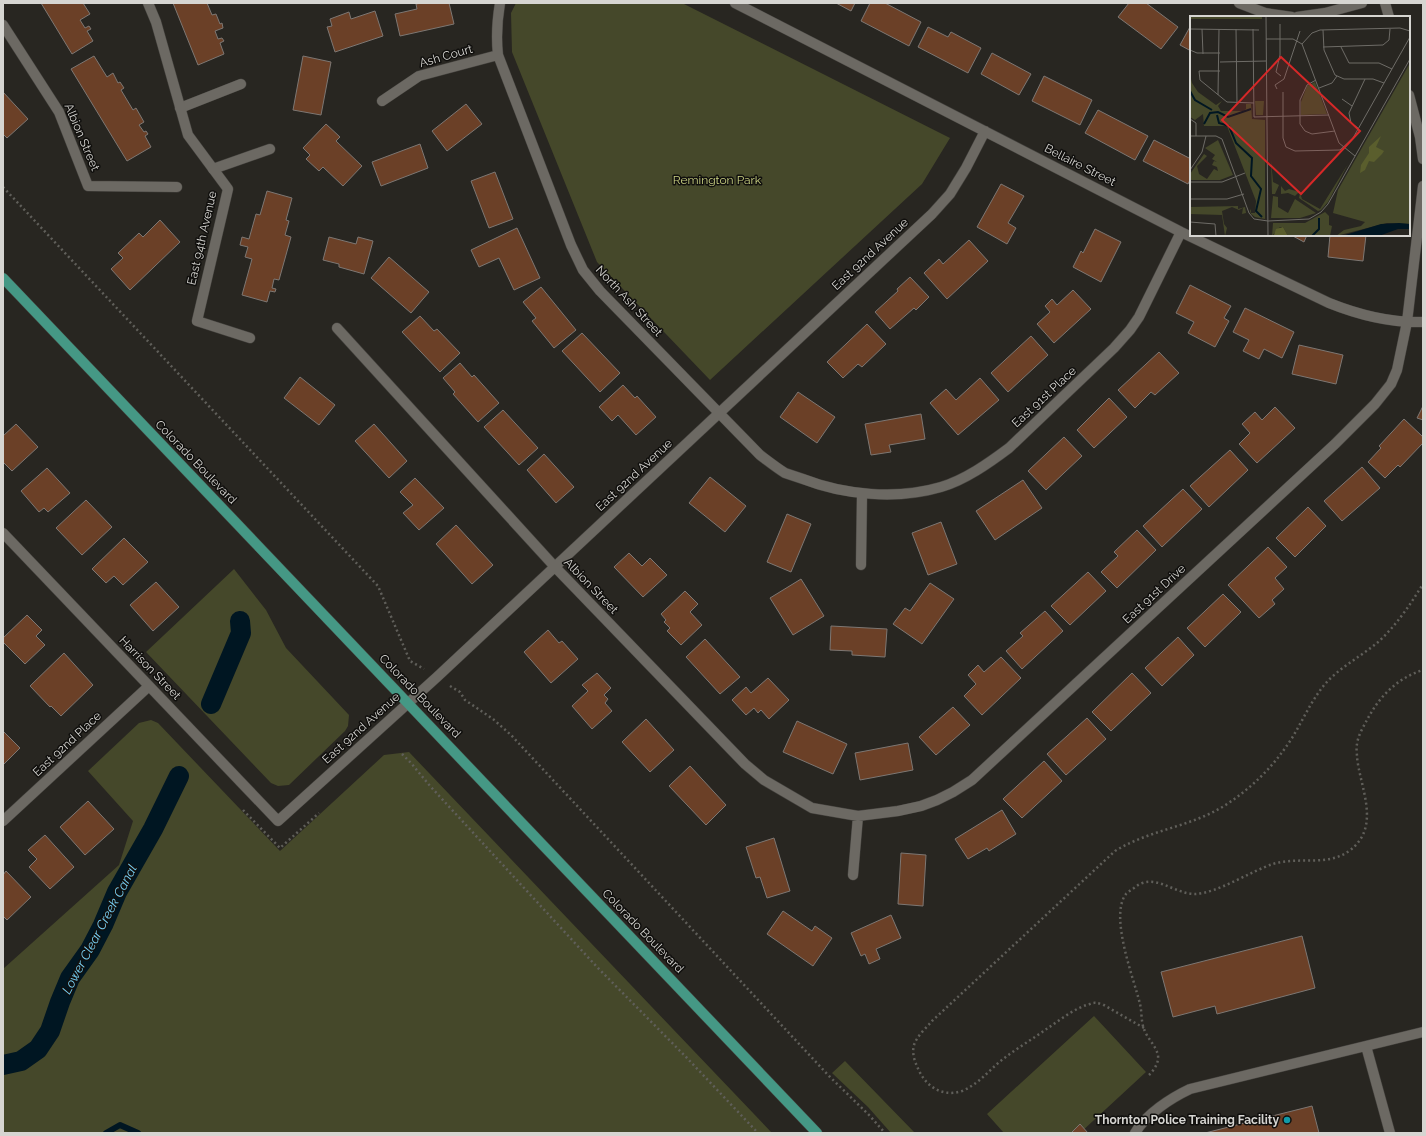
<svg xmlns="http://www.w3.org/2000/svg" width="1426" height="1136" font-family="Raleway,sans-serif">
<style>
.green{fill:#45482a}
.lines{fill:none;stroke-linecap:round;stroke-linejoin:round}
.stream{stroke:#001622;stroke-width:6}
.canal{stroke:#001622;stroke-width:20}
.building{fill:#6b4027;stroke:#7d7773}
.service-casing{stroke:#44423e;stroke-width:11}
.minor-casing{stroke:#44423e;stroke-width:11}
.primary-casing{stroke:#44423e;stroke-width:11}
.path{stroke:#605f5a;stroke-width:2.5;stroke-dasharray:2 3;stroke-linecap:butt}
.service{stroke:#6c6963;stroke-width:10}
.minor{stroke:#6c6963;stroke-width:10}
.primary{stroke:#459885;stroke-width:10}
.culture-dot{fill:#0f9aa8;stroke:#100f0d;stroke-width:1.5}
.labels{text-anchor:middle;stroke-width:3;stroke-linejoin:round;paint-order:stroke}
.street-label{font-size:12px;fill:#d6d5d1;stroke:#100f0d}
.park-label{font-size:12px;fill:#cad183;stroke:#100f0d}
.poi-label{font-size:12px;font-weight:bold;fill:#d6d5d1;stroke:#100f0d;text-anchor:end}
.water-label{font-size:13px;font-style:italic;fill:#76cff4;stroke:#100f0d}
.inset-river{fill:none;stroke:#001622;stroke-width:2}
.inset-road{fill:none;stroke:#6e6c67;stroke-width:1}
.view{fill:#d62828;fill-opacity:0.15;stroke:#d62828;stroke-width:2}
.inset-edge{fill:none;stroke:#d6d5d1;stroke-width:2}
</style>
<rect width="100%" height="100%" fill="#282621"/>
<!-- green -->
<path class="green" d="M516,3h166l268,135 -28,46 -212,196 -113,-118 -85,-210 -1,-39z
M234,569l32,41 20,38 63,67 -1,11 -3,5 -56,54 -11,1 -7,-3 -125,-131z
M151,720l7,3 122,128 104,-96 25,-3 363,381h-769v-164l116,-104 14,-44 -45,-50 51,-48z
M1094,1016l52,56 -66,61h-76l-17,-19z
M845,1061l70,72h-24l-23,-26 -36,-34z"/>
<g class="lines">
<!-- stream -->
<path class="stream" d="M106,1133l14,-8 18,8"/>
<!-- canal -->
<path class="canal" d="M211,704l30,-71 -1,-12
M3,1065l18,-4 17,-12 12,-18 10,-29 10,-24 20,-28 13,-25 14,-33 36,-63 26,-53"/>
</g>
<!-- building -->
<path class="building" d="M41,3h42l7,11 -10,6 5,8 4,-2 2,3 -4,2 6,10 -21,13z
M173,3h34l5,12 4,-1 4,10 2,-1 1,5 -8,3 3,8 4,-1 2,3 -4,2 4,11 -26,11z
M422,3h27l5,21 -54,12 -5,-22 22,-5 -1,-5z
M836,3h19l-4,8z
M870,3h15l36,19 -12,24 -48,-25z
M1129,3h17l32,24 -17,22 -43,-32z
M375,11l8,25 -48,16 -8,-25 5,-1 -2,-7 19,-7 2,7z
M1191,25v26l-11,-6z
M928,27l20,10 3,-5 30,16 -13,25 -50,-26z
M992,53l39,21 -12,21 -38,-21z
M94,56l13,21 6,-4 5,10 2,-1 4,6 -3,2 12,20 3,-2 8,14 -5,3 5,7 2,-1 2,3 -3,2 6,11 -24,14 -56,-92z
M303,56l28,6 -10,53 -28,-5z
M1044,76l48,24 -12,25 -48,-24z
M3,92l25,27 -21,19 -4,-4z
M466,104l16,20 -35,27 -15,-20z
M1098,110l50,26 -13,24 -50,-27z
M326,124l14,13 -4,4 26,25 -19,20 -20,-19 -4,4 -13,-12 4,-4 -7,-7z
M1154,140l37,19v19l-3,6 -45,-23z
M420,144l8,24 -47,18 -9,-24z
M495,172l18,47 -24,9 -18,-47z
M1001,184l23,12 -16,27 8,5 -9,16 -30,-17z
M267,191l25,7 -6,22 3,1 -4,14 6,2 -12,43 -5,-1 -2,9 4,1 -1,3 -5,-1 -3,11 -25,-7 10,-36 -7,-2 3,-10 -8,-2 2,-8 7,2 7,-25 4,1z
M160,220l20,22 -50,48 -19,-21 12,-11 -5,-5 21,-20 4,4z
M517,228l23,50 -26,12 -15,-32 -20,9 -8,-17z
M1095,229l26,13 -20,40 -28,-15 8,-16 2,2z
M1291,235h16l-3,7z
M1330,235h36l-3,26 -35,-4z
M329,237l27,7 2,-7 15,4 -9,33 -25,-7v-3l-16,-4z
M969,240l19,21 -41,38 -23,-26 15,-14 4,5z
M389,257l40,35 -18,21 -40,-35z
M910,277l19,20 -13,13 -2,-2 -24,21 -15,-17 23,-21 -1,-2z
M1190,285l41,21 -7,12 5,3 -14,26 -27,-14 6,-11 -18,-9z
M541,287l35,43 -22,18 -22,-27 4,-3 -13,-16z
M1073,290l18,19 -37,34 -17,-19 13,-12 -5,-6 7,-7 5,6z
M1245,308l49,24 -12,26 -18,-9 -5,10 -16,-8 6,-11 -16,-8z
M420,316l14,15 3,-2 23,24 -20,19 -38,-40z
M867,324l19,20 -24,23 -4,-3 -15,14 -16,-16z
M582,333l38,40 -20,19 -38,-41z
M1031,336l17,19 -40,37 -17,-19z
M1299,345l44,10 -7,29 -44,-10z
M1159,352l20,21 -24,22 -4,-3 -16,16 -17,-18z
M460,363l12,14 2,-2 25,28 -21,19 -25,-28 2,-2 -12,-14z
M300,377l35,28 -16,20 -35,-27z
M980,378l19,22 -41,35 -28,-32 16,-14 10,11z
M623,385l12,13 2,-2 19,21 -20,18 -18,-20 -6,6 -13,-14z
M798,392l37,25 -18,26 -37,-26z
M1109,398l18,19 -33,31 -17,-18z
M1423,406v14l-6,-2z
M1275,407l20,21 -38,35 -18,-19 11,-11 -8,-9 13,-12 7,8z
M503,410l35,38 -19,17 -35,-38z
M921,414l4,25 -36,6 2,7 -20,3 -6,-31z
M1404,419l19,18v6l-23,24 -2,-2 -13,13 -17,-16 13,-14 -2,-2z
M16,424l22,23 -26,24 -9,-9v-26z
M374,424l33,37 -18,17 -34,-37z
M1064,437l18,19 -36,34 -18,-19z
M1230,450l18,20 -39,37 -19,-21z
M544,454l30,33 -18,16 -29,-33z
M1362,467l18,21 -38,33 -18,-20z
M47,468l23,25 -22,19 -4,-4 -5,4 -18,-21z
M710,477l36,29 -21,26 -36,-29z
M415,478l29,30 -25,22 -16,-17 10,-8 -13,-13z
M1023,480l19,28 -47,32 -19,-29z
M1183,489l19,20 -40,38 -19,-21z
M86,500l26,27 -30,28 -26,-27z
M1308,507l18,19 -31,31 -19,-19z
M787,514l24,10 -20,48 -24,-10z
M941,522l16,42 -29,11 -16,-42z
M456,525l37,40 -21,19 -36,-40z
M1137,530l19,20 -39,38 -16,-16 17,-16 -4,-4z
M124,538l24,24 -25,23 -9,-9 -8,7 -14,-14z
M1268,547l19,20 -12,11 9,11 -12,11 3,4 -16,14 -31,-33z
M629,553l13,13 8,-8 17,17 -24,22 -29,-30z
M1088,572l18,19 -36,34 -19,-19z
M801,579l23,37 -31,19 -23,-37z
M156,582l23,25 -26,24 -23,-26z
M930,583l24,16 -32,45 -29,-20 12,-16 5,3z
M685,591l13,13 -8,8 12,13 -21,20 -14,-14 3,-3 -6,-6 2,-2 -5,-6z
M1223,594l18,18 -36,35 -18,-19z
M1045,611l18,20 -41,38 -16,-18 17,-15 -3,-3z
M27,615l15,15 -6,6 9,9 -20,19 -22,-22v-4z
M831,626l56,3 -2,28 -33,-2v-4l-22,-1z
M548,630l11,13 3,-2 16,18 -27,24 -27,-31z
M1178,637l16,18 -32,31 -17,-18z
M705,639l35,38 -20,17 -34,-37z
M64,653l29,32 -32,31 -10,-10 -1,1 -20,-21z
M1001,657l20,21 -39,37 -18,-19 12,-12 -8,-9 10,-10 6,7z
M597,673l14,15 -7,7 4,4 -3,4 7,8 -20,18 -20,-23 16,-15 -6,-6z
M1132,673l19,20 -40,38 -19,-19z
M768,678l21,22 -20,19 -8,-9 -3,3 -4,-5 -8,7 -14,-15 14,-13 5,6z
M953,707l17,18 -34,30 -17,-18z
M1087,718l19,21 -40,36 -19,-21z
M646,719l28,31 -24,22 -28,-30z
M797,721l50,23 -14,30 -50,-22z
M3,731l17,17 -17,17z
M908,743l5,27 -53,10 -5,-27z
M1044,761l18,20 -40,37 -19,-19z
M690,766l36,39 -20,20 -37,-39z
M88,801l26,28 -29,26 -25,-28z
M1002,810l14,24 -27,17 -2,-3 -19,11 -13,-20z
M45,835l29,32 -24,22 -21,-22 8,-8 -9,-9z
M774,838l16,53 -23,7 -7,-21 -4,1 -10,-31z
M901,853l25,2 -3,51 -25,-2z
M6,871l25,26 -24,23 -4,-4v-41z
M783,911l29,20 3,-5 17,12 -19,28 -46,-32z
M891,915l10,23 -25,11 4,10 -11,5 -4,-10 -4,2 -10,-23z
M1302,936l13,52 -98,26 -2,-8 -42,11 -12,-45z
M1312,1106l7,27h-114z
M1080,1124l8,9h-17z"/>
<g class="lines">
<!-- service casing -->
<g class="service-casing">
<path id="service" d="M180,108l61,-24
M213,169l57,-20
M1366,1046l24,87
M1135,1133c11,-19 36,-35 55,-44l233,-57"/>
</g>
<!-- minor casing -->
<g class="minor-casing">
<path id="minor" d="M148,3l8,19 32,113 40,54 -31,132 53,17
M500,3c-3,18 -4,34 -2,52l73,190 12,25 17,21 160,164c8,6 17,13 25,18 6,2 12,4 18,6 41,16 94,21 138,8 24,-7 48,-24 68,-39l105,-100 16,-18 9,-13 42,-85
M735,3l446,229 148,71c30,12 61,20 94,19
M1239,3l26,10 27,4
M1385,3l4,14
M1297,17l28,-4 37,-10
M3,25l56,87 29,74 89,1
M1409,95l11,42 3,22
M382,101l37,-25 79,-21
M337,328l218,239 190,197 19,16 48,28 46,8 40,-5 23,-5 16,-6 16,-8 19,-12 363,-336 40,-40 16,-20 6,-14 10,-48 16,-136
M3,533l275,288 159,-144 495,-463 18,-20 16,-26 19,-37
M861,565l1,-71
M3,821l146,-135
M853,875l5,-59"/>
</g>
<!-- primary casing -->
<g class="primary-casing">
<path id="primary" d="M3,278l814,855"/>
</g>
<!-- path -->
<path class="path" d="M3,187l375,399 32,75 14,8
M450,686l10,6 5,8 28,19 18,16 318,341 41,40 15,17
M402,754l9,9 19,23 167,181 90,91 71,75
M243,810l37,38 39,-35
M1144,1028l-42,-24c-5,-1 -8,-2 -12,0 -16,4 -31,17 -45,26 -14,10 -29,19 -42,29 -14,11 -24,25 -41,32 -21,7 -38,-6 -45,-25 -3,-6 -5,-14 -3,-21 3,-9 12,-17 18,-24l183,-170c34,-21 75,-24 109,-45 28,-18 50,-40 68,-68 11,-18 19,-37 33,-54 14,-16 35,-27 52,-41 19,-17 33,-38 46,-59
M1149,1075c5,-5 10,-12 9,-20 -2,-9 -11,-17 -14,-26 -3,-7 -2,-17 -4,-25 -6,-25 -31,-88 -14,-110 2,-2 5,-4 8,-6 20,-17 39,6 61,6 23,-1 56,-23 78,-30 25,-8 54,3 76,-13 33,-24 11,-63 8,-94 0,-4 -1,-9 0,-13 1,-8 6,-17 10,-24 12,-23 30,-42 56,-50"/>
<!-- service -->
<use href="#service" class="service"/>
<!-- minor -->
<use href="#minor" class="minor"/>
<!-- primary -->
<use href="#primary" class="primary"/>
</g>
<!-- markers -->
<circle class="culture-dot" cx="1287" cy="1120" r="4"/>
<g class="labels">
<!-- street labels -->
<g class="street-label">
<text transform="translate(446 56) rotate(-16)" y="4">Ash Court</text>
<text transform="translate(82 137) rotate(67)" y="4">Albion Street</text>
<text transform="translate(1080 165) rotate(27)" y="4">Bellaire Street</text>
<text transform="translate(202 238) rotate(-77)" y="4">East 94th Avenue</text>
<text transform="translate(870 254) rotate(-43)" y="4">East 92nd Avenue</text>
<text transform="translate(629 301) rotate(47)" y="4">North Ash Street</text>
<text transform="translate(1044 397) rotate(-43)" y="4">East 91st Place</text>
<text transform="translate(196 462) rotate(46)" y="4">Colorado Boulevard</text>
<text transform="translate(634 475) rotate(-43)" y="4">East 92nd Avenue</text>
<text transform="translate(591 586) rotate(46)" y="4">Albion Street</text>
<text transform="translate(1154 594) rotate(-43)" y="4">East 91st Drive</text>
<text transform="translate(150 668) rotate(46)" y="4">Harrison Street</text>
<text transform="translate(420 696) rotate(46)" y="4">Colorado Boulevard</text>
<text transform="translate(361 728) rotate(-42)" y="4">East 92nd Avenue</text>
<text transform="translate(67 744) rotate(-43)" y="4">East 92nd Place</text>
<text transform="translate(643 931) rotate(46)" y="4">Colorado Boulevard</text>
</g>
<!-- park labels -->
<g class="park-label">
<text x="717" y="184">Remington Park</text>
</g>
<!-- poi labels -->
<g class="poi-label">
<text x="1279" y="1124">Thornton Police Training Facility</text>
</g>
<!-- water labels -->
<g class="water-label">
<text transform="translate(99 929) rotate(-62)" y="5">Lower Clear Creek Canal</text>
</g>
</g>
<!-- overview -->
<g transform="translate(1190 16)">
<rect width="220" height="220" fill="#282621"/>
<path d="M0,0h72v3h-72zM220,47v161l-23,-1 -51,13 8,-6 17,-4 4,-4 -32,-9 5,-23zM0,59l2,8 6,9 18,13 6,-4 -4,5 3,5h22l3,-2v-5h5l1,15 13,1v99l-10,-2 -4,-3 -1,-3 1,-2v4h4l1,-12 -29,-75h-23l-1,-12 -8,6 -5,-3zM125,66l12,32 -26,1v-13l6,-16zM65,85h9l-1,14h-7zM28,124l15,35 -13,5h-30v-6l14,-20 3,2 -10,10 2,8 8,5 7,-10 4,2 -1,-4 -5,-2 2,-4 3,1 -5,-3 3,-4 -10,-7zM81,144l2,22 6,3 -4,9h-3zM158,148l-20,38 -7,8 -3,1 -19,-13 1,-5 2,6 18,10zM91,170l4,5 4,-2 10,3 -4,4 -7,-3 -7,1zM83,180l5,1v10l10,6 7,-14 21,14 -16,5h-29zM48,190v3l7,-2 1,6 -4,1 1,-6 -4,2 -7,-3 -10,4 2,13 3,4 -2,8 -3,-21 -32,-1v-7zM135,196l4,4v9l3,1 -2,10h-42l-5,-9h-3l-8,9 1,-13h32z" fill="#45482a"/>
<path d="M191,120l-5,11 8,4 -2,3 -8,8 -5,-1 -4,9 -5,3 1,-8 8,-12v-6zM93,211l5,9 -14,-1 2,-6z" fill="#5a5e2d"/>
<path d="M209,207l11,1v5h-12l-19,7h-37l39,-12z" fill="#001622"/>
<path class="inset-river" d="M0,75l5,9 17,10M27,99l2,8 10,3 7,17 16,15 -1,18 10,13 -5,22 6,6M14,108l6,-11 8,-1 10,5 23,-8M122,220l7,-7v-11"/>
<path class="inset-road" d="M76,0l2,220M90,8v31l-4,17 5,4M0,13l69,1M12,13l1,25M46,13l1,74M63,13l1,88 75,-2M133,14l1,20 11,25 9,4h29l11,4M76,23h27l9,5 37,99 16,13M112,28l10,-11 8,-3 80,-2 10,3M133,31l60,-2 6,-5 1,-11M151,31l8,16h30l13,6M0,34l7,3h23M30,46l46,-1M30,55h-21l1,9 27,22 27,1M126,64l-9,5 -7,15v24l5,7 7,3 23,-3M129,72l13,-5 5,-7M87,73l-2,-4 9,-6 16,-48M93,76v46l3,9 9,4 45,-1 13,-12 57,-101M28,79l1,-66M152,83l10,7M0,103l6,4v13M168,112l-7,-5 -2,-10 16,-34M0,120h26l6,3 27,74 5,6 14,2 41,-2 12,-7 7,-8 82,-145M0,154l12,-18 4,-16M0,166h32l23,-9M0,183h37l17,-5M0,206l25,2 1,12"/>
<path class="view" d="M91,41l79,74 -59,63 -79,-74z"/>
<rect width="220" height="220" class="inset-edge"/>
</g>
<!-- border -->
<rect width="1426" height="1136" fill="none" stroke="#d6d5d1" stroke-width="8"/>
</svg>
